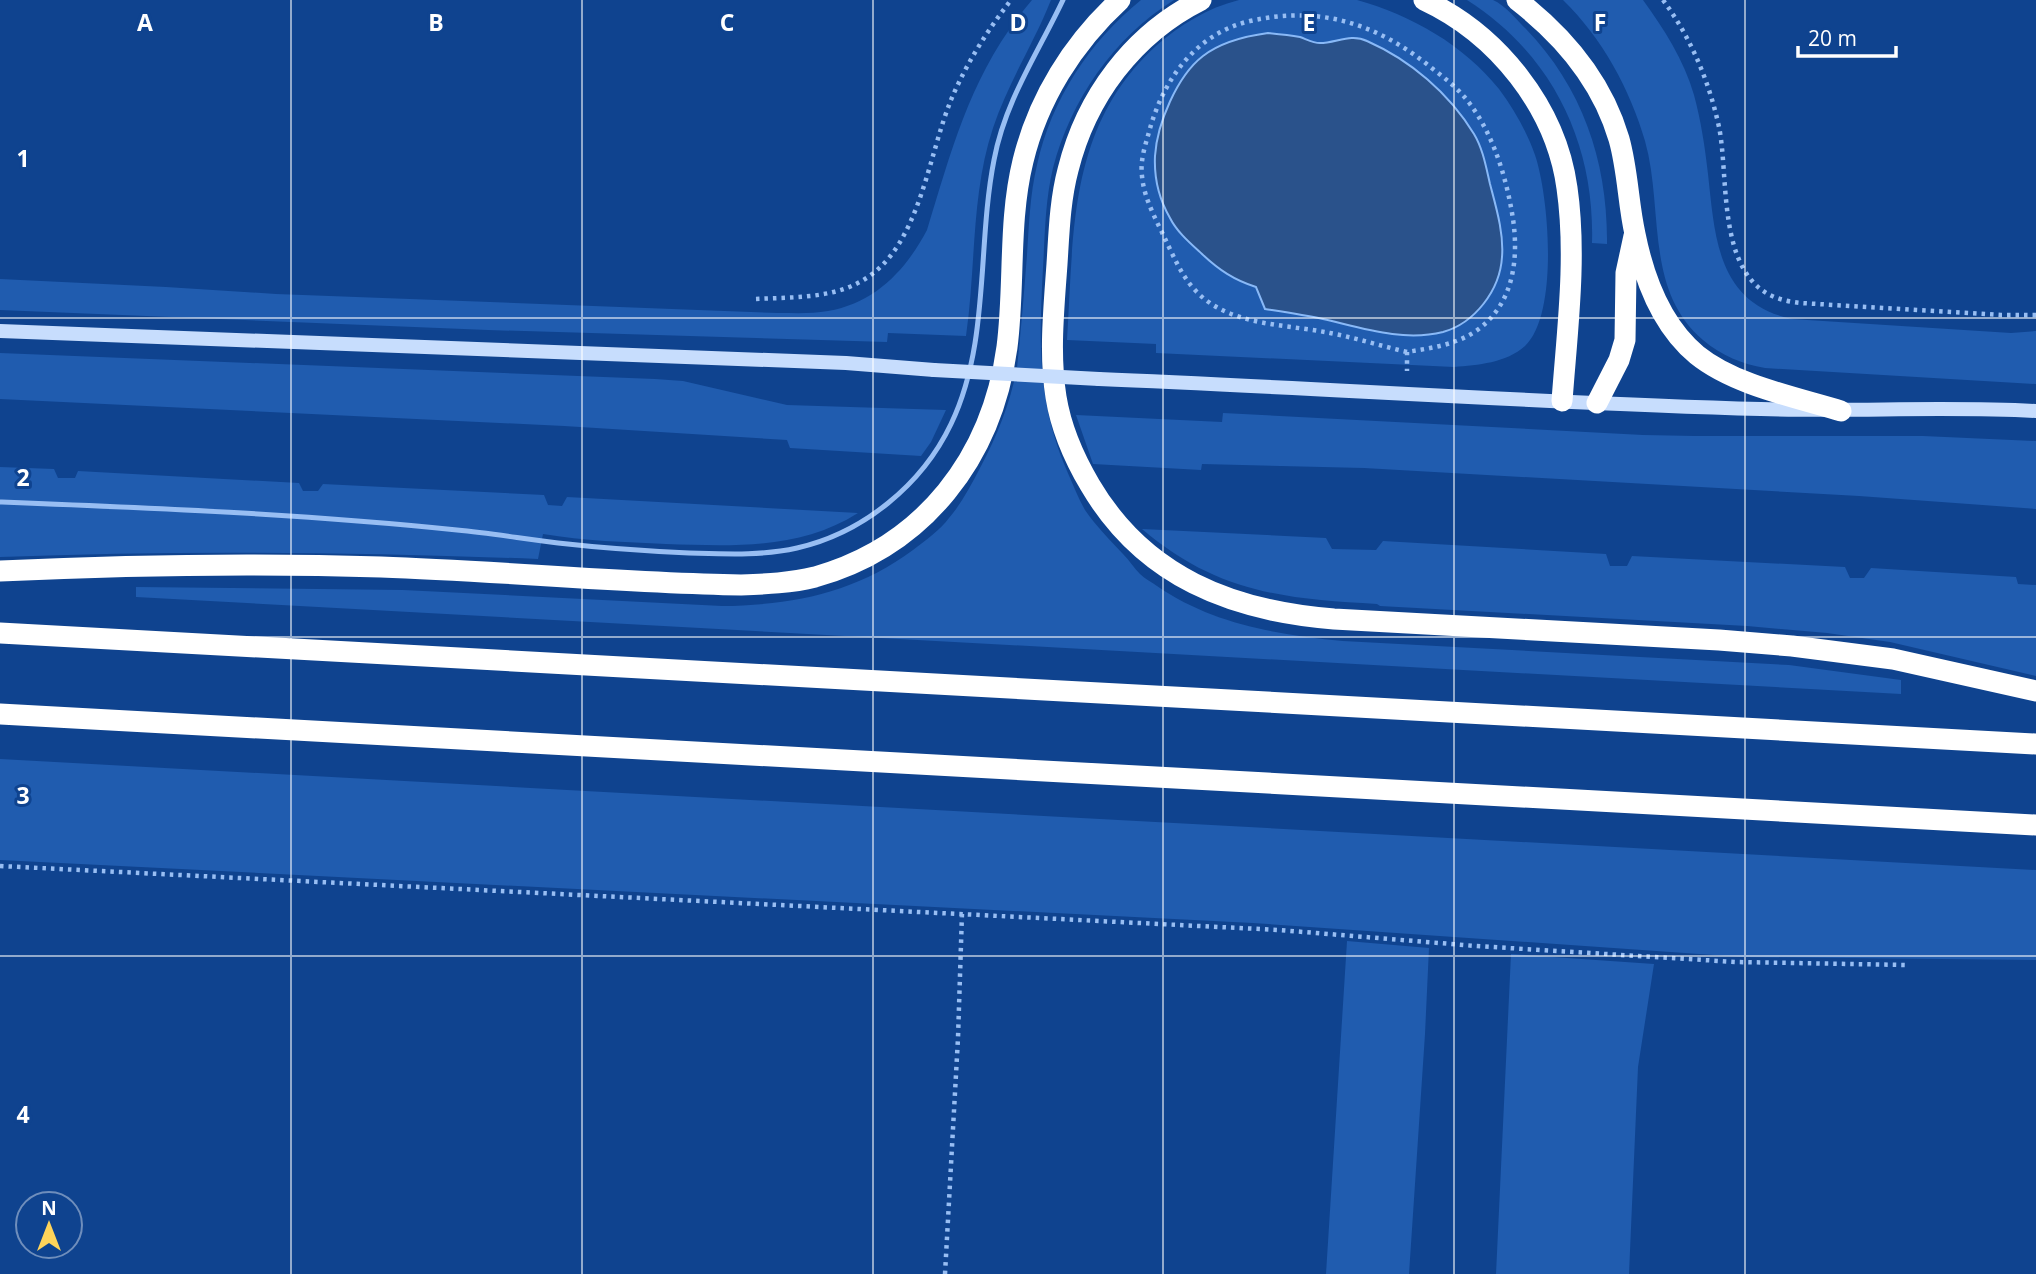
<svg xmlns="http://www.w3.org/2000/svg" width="2036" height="1274" font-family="'Open Sans',sans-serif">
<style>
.green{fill:#205caf}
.water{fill:#2a528b;stroke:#89b9f7;stroke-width:2}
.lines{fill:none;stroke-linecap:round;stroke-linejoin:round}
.path{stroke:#98bef3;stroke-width:4.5;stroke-dasharray:3.5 5;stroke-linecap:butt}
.service{stroke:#98bef3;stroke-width:5}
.secondary{stroke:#c7ddfd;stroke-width:14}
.motorway{stroke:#fff;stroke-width:21}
.secondary-bridge{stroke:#c7ddfd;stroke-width:14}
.grid{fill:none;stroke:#fff;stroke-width:2;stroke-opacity:0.55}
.grid-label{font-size:23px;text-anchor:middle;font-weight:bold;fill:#fff;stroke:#0f438f;stroke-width:6;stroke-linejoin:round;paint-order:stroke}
</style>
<rect width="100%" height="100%" fill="#0f438f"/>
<!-- green -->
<path class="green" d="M1032,0h19c-17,43 -43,83 -58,128 -22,66 -17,139 -27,208l-78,-3 -1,9 -399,-12 -488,-20v-31l166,8 110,7 502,19c17,0 34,1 50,-2 47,-8 78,-41 99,-81 26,-85 45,-160 105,-230z
M1141,0h33c-61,38 -103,100 -121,168 -8,33 -8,67 -10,100 -4,75 -6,133 24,203 6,13 11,27 18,39 11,16 25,30 38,44 6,6 11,14 17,20 5,5 12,8 17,12 55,38 121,49 186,55l446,24 112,15v14l-1765,-97v-10l267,3 319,16c71,-1 133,-13 191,-56 13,-10 27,-20 36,-32 13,-15 22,-33 31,-50 17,-32 30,-64 37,-100 4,-38 7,-75 10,-113 2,-30 3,-61 10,-90 14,-65 53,-124 104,-165z
M1239,0h118c54,15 107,45 142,89 15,20 28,43 36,66 14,41 24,159 -10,191 -19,17 -47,19 -71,21l-298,-14v-9l-89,-4c7,-108 1,-214 89,-294 24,-21 51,-38 83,-46z
M1467,0c7,0 19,0 26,0 12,5 24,20 33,29 57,59 82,134 81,215l-15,-1c3,-100 -40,-189 -125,-243z
M1563,0h80c21,29 41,60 51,95 7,26 11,52 14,79 7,63 9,129 84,145l219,14 25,-2v53l-271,-16c-23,-4 -43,-12 -62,-28 -59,-50 -39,-132 -58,-199 -15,-52 -43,-103 -82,-141z
M0,353l655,26 28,2 104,24 159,5 -15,32 -10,14 -131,-8 -3,-8 -223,-14 -564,-27z
M1223,413l420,22 52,1h228l113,5v68l-177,-13 -495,-28 -162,-4 -1,6 -108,-6 -17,-49 146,7z
M0,467l54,2 4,9h17l3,-7 221,12 4,8h15l5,-7 221,11 4,10 14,1 5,-9 291,16c-58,37 -126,33 -192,31 -41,-2 -82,-3 -123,-10l-5,25c-179,-7 -358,-9 -538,-2z
M1142,529l184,9 6,11 44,1 7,-9 223,13 4,12h17l5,-10 213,11 5,11h14l7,-10 145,9 2,7 18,1v91l-146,-34 -63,-9 -80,-7 -367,-20 -3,-2c-94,-5 -161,-12 -235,-75z
M0,759l2036,111v90l-294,-3 -489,-34 -1253,-63z
M1347,941l82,7 -4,86 -16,240h-83z
M1511,954l143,10 -16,103 -9,207h-133z"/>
<!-- water -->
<path class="water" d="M1268,33c11,1 21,2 32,4 6,2 13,6 20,6 16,0 31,-10 47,-2 43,19 82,52 107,93 9,15 12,33 16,50 6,23 14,49 12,73 -2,33 -27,66 -59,75 -40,10 -81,-4 -120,-13 -19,-4 -39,-7 -58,-10l-9,-22c-22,-7 -37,-17 -54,-33 -12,-11 -25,-22 -32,-36 -11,-19 -16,-41 -15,-62 2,-32 22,-80 48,-100 18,-14 43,-20 65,-23z"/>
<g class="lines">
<!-- path -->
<path class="path" d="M1663,0c28,38 46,81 56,127 10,49 -2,141 51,168 10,5 21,7 31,8l200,12h35
M756,299c37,-2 77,0 109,-20 55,-34 63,-123 86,-179 15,-36 36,-69 60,-100
M1407,352c-26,-6 -51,-14 -77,-19 -39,-8 -86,-7 -120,-30 -22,-15 -31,-35 -42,-58 -10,-22 -24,-45 -26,-69 -2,-15 3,-30 7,-44 14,-52 46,-98 101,-111 71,-16 128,3 183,48 14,11 27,21 37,35 24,32 37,76 43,115 6,42 0,86 -37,112 -21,14 -45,17 -69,21v19
M0,866l1279,64 197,16 260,16 171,3
M945,1274l13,-236 4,-125"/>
<!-- service -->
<path class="service" d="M0,502c152,6 305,12 457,28 34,3 67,9 101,13 44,5 87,8 131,10 36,1 73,3 108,-5 66,-15 125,-63 154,-124 39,-81 26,-178 43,-264 11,-59 44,-107 69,-160"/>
<!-- secondary -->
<path class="secondary" d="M0,331l846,32 88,7
M1099,379c221,9 441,24 662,30 91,3 183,-3 275,2"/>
<!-- motorway -->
<path class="motorway" d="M1201,0c-68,34 -115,97 -133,170 -8,30 -9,63 -11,94 -3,43 -8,90 -1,133 5,31 18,61 34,88 54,92 142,126 244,134l385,21 73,6 101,13 143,32
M1424,0c73,34 132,107 143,188 10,69 0,144 -5,213
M1517,0c48,37 85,81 102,139 9,32 9,64 16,95 9,45 26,91 62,121 37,30 98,42 144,56
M1597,403l22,-43 6,-20 1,-67 8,-37
M0,571c127,-6 254,-8 381,-4 120,4 240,16 360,18 25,-1 50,-2 74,-8 110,-31 177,-120 192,-230 8,-62 1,-125 16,-186 15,-62 50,-118 97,-161
M0,633l2036,111
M0,714l2036,111"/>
<!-- secondary-bridge -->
<path class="secondary-bridge" d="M934,370l165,9"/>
</g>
<!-- grid -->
<path class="grid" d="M291,0v1274M582,0v1274M873,0v1274M1163,0v1274M1454,0v1274M1745,0v1274M0,318h2036M0,637h2036M0,956h2036"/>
<g class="grid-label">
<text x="145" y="31">A</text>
<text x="436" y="31">B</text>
<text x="727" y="31">C</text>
<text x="1018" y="31">D</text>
<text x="1309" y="31">E</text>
<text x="1600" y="31">F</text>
<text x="23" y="167">1</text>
<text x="23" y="486">2</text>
<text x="23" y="804">3</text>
<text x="23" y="1123">4</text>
</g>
<!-- north arrow -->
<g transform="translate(49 1225)"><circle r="33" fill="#0f438f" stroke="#6f8ebc" stroke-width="2"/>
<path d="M0-5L12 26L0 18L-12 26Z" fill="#ffd45a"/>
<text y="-10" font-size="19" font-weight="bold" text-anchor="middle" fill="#ffffff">N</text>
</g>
<!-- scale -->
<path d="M1798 46v10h98v-10" fill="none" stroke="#ffffff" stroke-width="3.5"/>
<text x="1808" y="46" font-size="21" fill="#ffffff" stroke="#0f438f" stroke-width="5" paint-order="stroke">20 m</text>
</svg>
